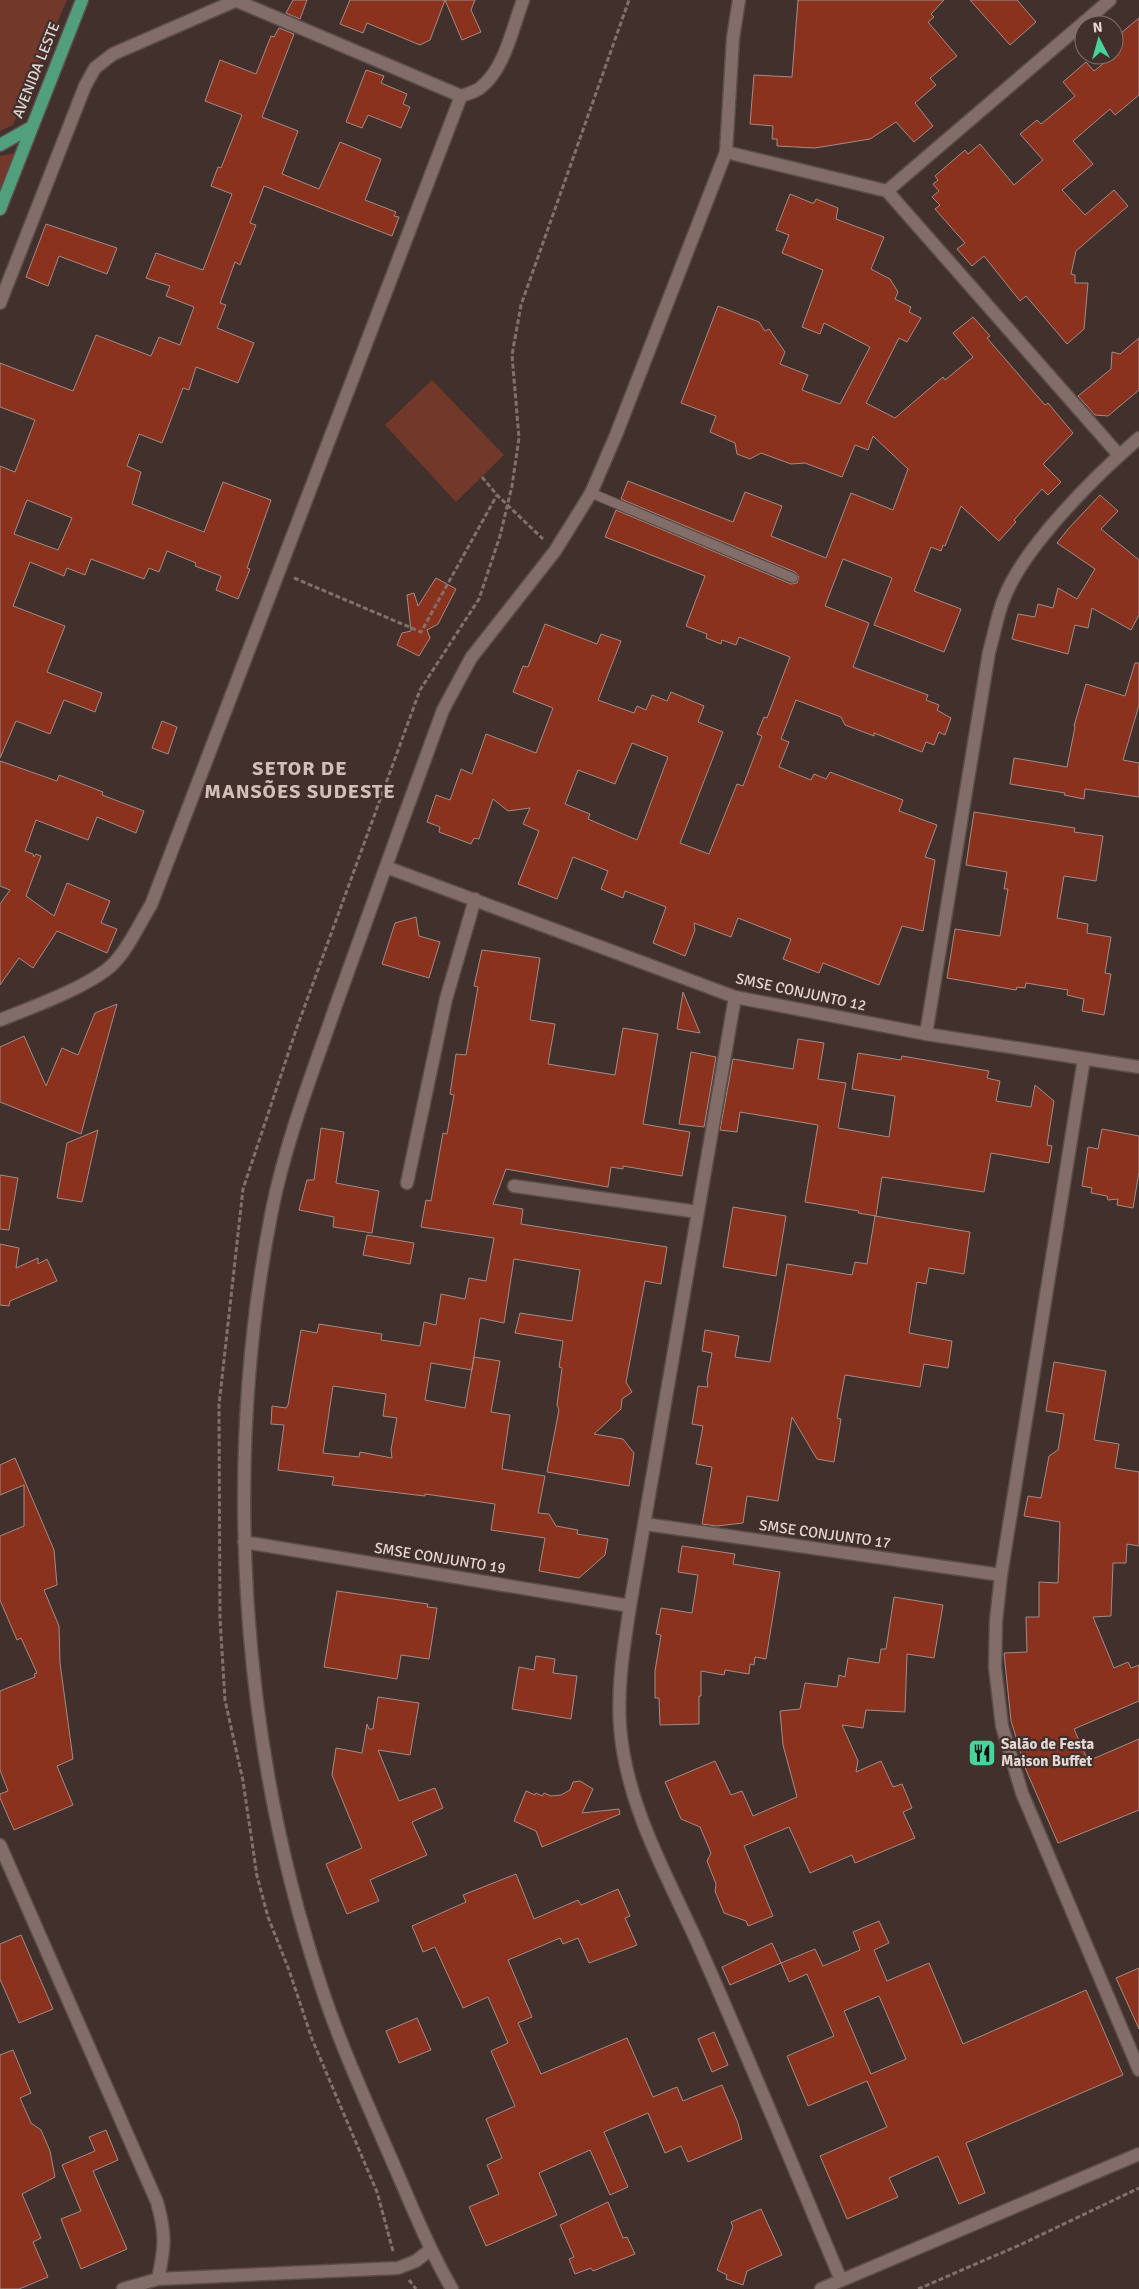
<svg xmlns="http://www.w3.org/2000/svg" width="1139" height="2289" font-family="Signika,sans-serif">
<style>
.green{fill:#72382a}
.building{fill:#8b321e;stroke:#a28c87;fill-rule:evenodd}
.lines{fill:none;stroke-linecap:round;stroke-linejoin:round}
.service-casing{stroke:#5c4d4a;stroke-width:11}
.minor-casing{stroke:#5c4d4a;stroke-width:15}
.primary-casing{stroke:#5c4d4a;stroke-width:15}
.path{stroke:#81716d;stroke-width:3;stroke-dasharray:5 2.5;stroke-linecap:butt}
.service{stroke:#826d68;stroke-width:9}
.minor{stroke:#826d68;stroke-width:12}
.primary{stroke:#519f7d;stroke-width:12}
.labels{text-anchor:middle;stroke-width:4.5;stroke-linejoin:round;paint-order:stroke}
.street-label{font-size:15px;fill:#e3d7d4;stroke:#42302c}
.poi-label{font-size:15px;font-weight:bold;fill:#e3d7d4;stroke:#42302c;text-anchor:start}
.district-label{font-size:20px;font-weight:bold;letter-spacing:1px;fill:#d4beb8;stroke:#42302c}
</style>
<rect width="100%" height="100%" fill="#42302c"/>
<!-- green -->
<path class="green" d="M0,0h67l-54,125 -13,6z
M16,153l-16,39v-36z
M432,380l72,75 -48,47 -71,-77z"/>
<!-- building -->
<path class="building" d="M293,0h14l-7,19 -14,-6z
M350,0h125l-4,10 10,22 -19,8 -17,-40 -15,40 -10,5 -53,-22 -4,10 -23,-9z
M798,0h146l-13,14 3,3 -6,5 29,34 -27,22 6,7 -21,18 18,23 -19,16 -18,-20 -26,17 -55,9 -38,-2v-7h-5l1,-13 -23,-2 4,-49 38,2z
M970,0h47l19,22 -26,23z
M1139,18v77l-24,20 -5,-6 -37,32 20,23 -31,26 23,25 29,-25 14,16 -52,45 -5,23 4,1v8h13l-4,46 -17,15 -41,-48 -6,5 -36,-45 -12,10 -15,-17 8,-6 -30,-34 5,-4 -8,-8 7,-6 -6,-7 5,-4 -3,-4 30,-26 3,4 12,-10 34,41 29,-25 -23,-26 17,-14 4,4 34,-28 -12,-14 23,-20 8,9 20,-16v-16z
M279,28l15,6 -32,83 36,14 -16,43 37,15 21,-47 41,17 -16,41 31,12 -2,4 5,1 -7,19 -128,-50 -14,37 6,2 -16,40 -5,-3 -15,41 6,2 -9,23 37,15 -16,40 -42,-16 -7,23 -6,-2 -21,55 -23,-9 -12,32 14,6 -9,32 72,28 19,-50 48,18 -24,68 3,1 -12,30 -22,-9 5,-14 -26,-10 1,-3 -29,-12 -8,21 -10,-4 -5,11 -53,-20 -6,16 -18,-7 -3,8 -34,-14 -17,44 52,20 -18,46 55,21 -7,19 -31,-12 -14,34 -34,-13 -16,37v-292l15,6 20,-52 -35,-13v-44l73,28 23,-56 55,21 8,-19 21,8 14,-38 -28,-11 4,-10 -24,-8 10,-25 47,17 29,-76 -21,-8 7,-19 3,1 21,-53 -37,-14 15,-41 36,14 15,-38 3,1zM27,500l45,18 -14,32 -44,-16z
M366,70l18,6 -3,7 26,11 -4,10 7,3 -9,21 -33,-13 -6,13 -16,-6z
M790,194l22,9h2l2,-4 22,9 -2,11 48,18 -13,32 19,10 8,13 -3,7 16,8 -2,5 12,6 -14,24 -8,-4 -33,65 29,15 48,-41 2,3 28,-23 -20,-24 20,-16 17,19 -3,2 58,67 3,-2 25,30 -30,31 18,18 -13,13 -6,-6 -28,31 2,2 -17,19 -38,-35 -16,40 -2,-1 -2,6 -10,-4 -17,44 47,18 -17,43 -70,-27 18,-47 -49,-19 -18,47 44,17 -16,44 75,28 -2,5 13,5 -2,5 14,8 -6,17 -6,-3 -5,13 -8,-3 -4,10 -48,-19v3l-29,-11 -4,-8 -45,-17 -15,39 8,3 -10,25 32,13 3,-6 12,5 4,-7 73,28 -4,11 38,14 -12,32 10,3 -12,71 -21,-5 -23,59 -56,-22 -4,10 -36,-14 8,-20 -53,-21 -7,19 -37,-14 1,7 -10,26 -32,-13 13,-36 -41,-16 -2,7 -22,-9 7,-18 -35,-14 -16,42 -39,-15 21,-53 -16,-7 7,-16 -22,3 -15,-12 -14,40 -5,-1 -3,6 -32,-12 1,-5 -13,-5 9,-27 14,5 11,-31 11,5 14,-40 50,19 17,-45 -40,-16 10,-26 5,1 17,-43 52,20 4,-10 20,7 -23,59 36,13 3,-7 9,4 6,-15 15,6 4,-9 33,14 -6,16 25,10 -43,111 29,11 28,-70 6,2 19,-50 -5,-2 7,-17 3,1 23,-61 -51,-20 -3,8 -14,-5 -1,4 -15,-6 1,-4 -21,-8 19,-50 -100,-39 11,-27 175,74 6,-1 2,-6 -4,-5 -174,-73 7,-18 105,41 12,-30 37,14 -11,30 55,22 25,-65 42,17 15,-41 -35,-33 -5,14 -13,-5 -13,32 -37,-14 -14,1 -30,-11 -11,6 -13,-5 -2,-11 -25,-11 6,-16 -35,-13 37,-97 41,16 6,9 4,-2 16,23 -5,12 28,11 -6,15 38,14 30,-57 -46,-24 -4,11 -18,-7 21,-57 -41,-17 7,-18 -13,-5zM632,743l36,14 -31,83 -49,-21 2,-5 -25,-10 13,-34 37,14z
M46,224l71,24 -10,26 -48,-18 -11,30 -22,-9z
M1139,338v52l-31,26 -13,-1 -17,-19 33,-27 1,-17 8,2z
M1100,495l18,16 -17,18 38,31v55l-8,15 -39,-22 -4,20 -13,-3 -7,29 -56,-15 6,-25 17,3 3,-13 15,4 5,-20 19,11 18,-30 -38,-26 12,-15z
M436,578l20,11 -18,35 -11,6 3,8 -11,18 -22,-11 5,-12 9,-2 -4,-36 7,-2 4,13z
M1135,663h4v42l-16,55 16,3v34l-54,-8 -1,10 -20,-4 1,-2 -55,-9 4,-26 53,9 8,-40 -1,-1 12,-42 39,12z
M162,721l15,6 -9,27 -16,-6z
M0,761l57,20 2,-6 44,17 -1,3 42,16 -8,22 -39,-16 -9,23 -52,-20 -11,31 8,3 1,3 2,-3 5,2 -15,40 28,20 13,-33 43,18 -9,22 16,6 -10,24 -50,-22 -24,37 -14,-10 -19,27v-81l10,-14 -10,-4z
M974,812l101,16 -1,4 29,4 -7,45 -32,-5 -7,42 31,6 -1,9 24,4 -6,36 6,1 -7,41 -22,-4 2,-12 -17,-4 1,-5 -42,-7 -1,5 -8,-1 -1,3 -69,-12 8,-49 45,7 8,-47h-4l3,-17 -41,-7z
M416,917l3,19 21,6 -11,36 -47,-14 13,-41z
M482,950l58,8 -10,62 25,4 -7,40 67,11 8,-47 35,6 -15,90 47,8 -8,44 -59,-10v3l-12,-2 -3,20 -102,-18 -13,35 30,5 -2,15 146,23 -6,37 -16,-3 -19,101 6,10 -10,7 -1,10 -27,25 29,5 11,14 -5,33 -82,-14 12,-62 -2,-5 5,-37 -3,-1 4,-26 -48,-8 5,-20 52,8 8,-51 -66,-11 -10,64 -24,-5 -8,52 -41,-7 -6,37 40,8 9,-51 26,4 -9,51 19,3 -8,54 43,7 -7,37 11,1 7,12 22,4 -1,4 31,5 -3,16 -26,23 -40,-7 6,-33 -54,-8 4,-26 -70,-10v2l-93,-11 2,-8 -56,-7 6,-45 -13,-1 1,-18 14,2 2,-3 13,-75 16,3 2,-9 63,10 -1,6 39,6 4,-24 12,3 5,-31 24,5 4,-21 17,3 8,-43 -73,-11 5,-27 5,1 12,-68 4,1 7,-39 -4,-1 6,-40 10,1 12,-68 -4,-1zM333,1386l53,8 -3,22 14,2 -6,32 1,8 -32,-6 -1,5 -36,-4z
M683,992l17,41 -23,-4z
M117,1004l-36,130 -81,-32v-55l24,-11 22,50 16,-38 16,7 17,-42z
M798,1039l26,4 -6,36 28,4 -8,45 51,9 6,-41 -43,-7 6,-36 43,7 1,-4 87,15 -2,7 13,3 -4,20 35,6 4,-22 19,16 -7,44 5,1 -3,17 -58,-10 -7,39 -102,-15 -6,39 -18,-3 1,-2 -54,-9 13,-77 -78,-13 -3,20 -17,-2 13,-71 60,10z
M691,1052l25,5 -12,70 -25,-3z
M321,1128l23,4 -8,51 43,8 -7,42 -39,-6 1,-10 -35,-7 8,-30h7z
M1102,1129l37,7v36l-6,36 -16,-3 1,-6 -10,1 -1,-4 -16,-3 1,-5 -10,-2 6,-39 10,2z
M98,1130l-16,72 -25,-4 10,-55z
M0,1175l18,3 -9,52 -9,-1z
M733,1207l53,9 -10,60 -53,-9z
M875,1216l95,16 -6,42 -35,-6 -3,16 -9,-2 -8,51 43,8 -4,27 -24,-4 -4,23 -75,-12 -8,43 4,1 -7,43 -17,-3 -25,-42 -14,84 -31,-5 -4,27 -26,3 -15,-2 10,-57 -16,-3 7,-38 -11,-2 6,-38 10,1 -1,-8 5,-26 -10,-2 3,-21 34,6 -4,21 35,5 17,-98 65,11 3,-13 12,2z
M367,1235l47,8 -4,21 -47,-9z
M0,1244l19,4 -3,20 22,-10v6l9,-5 10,22 -47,20 -1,5 -9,-1z
M1054,1362l52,9 -12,69 25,4 -4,24 24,4v74l-12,-2 -1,19h-13l-2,53 -18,1 21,51 14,-6 3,6 8,-3v36l-65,28 14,32 51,-22v71l-81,33 -32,-73 -15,-49 -7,-68 23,-1 -1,-35h13v-35l19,1 2,-61 -36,-6 4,-20 13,2 8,-42 9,-6 6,-36 -18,-3z
M15,1458l39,92 3,35 -13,5 15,36 1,37 13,96 -16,7 16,39 -59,25 -14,-32v-4l8,-3 -8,-21v-79l35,-14 -1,-3 3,-1 -16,-35 -4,2 -17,-40v-64l24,-10v-41l-24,10v-30z
M682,1546l53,8 -2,10 47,8 -14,87 -11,-2 -1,8 -4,-1 -1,10 -24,-4 -1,5 -23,-4v25h-2v28l-39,1 -1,-27h-4v-27l6,-36 -5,-1 5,-26 31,5 6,-38 -20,-3z
M337,1591l91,13 -1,3 10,1 -8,51 -28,-4 -4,24 -73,-12z
M894,1597l49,8 -9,53 -27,-4 -2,58 -39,-2 -3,18 -21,-3 16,36 -2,11 25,-11 12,26 9,-3 10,24 -9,4 12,26 -60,25 -3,-8 -42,18 -21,-46 -45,19 29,70 -25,10 -2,-5 -22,-8 -9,-22 1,-7 -9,-23 4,-8 -11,-26 -19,-8 -16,-37 50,-21 16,34 11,-4 11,25 44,-19 -14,-52 -3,-34 20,-2 5,-26 32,4 2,-12 6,2 3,-19 31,5 2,-14h5z
M536,1656l19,3 -2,14 24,3 -6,43 -59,-10 7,-42 15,3z
M378,1697l41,6 -9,52 -32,-5 21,51 36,-13 8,20 -31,14 15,33 -57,25 9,21 -32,13 -21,-50 36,-16 -30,-73 4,-27 26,5 5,-29 2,5h4z
M580,1781l13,8 -11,24 37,-4 1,5 -78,33 -6,-16 -22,-10 12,-30 9,4 1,-2 6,3 2,-3 7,3 10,-1 9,-5 3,-8z
M516,1874l18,45 44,-19 3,5 37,-16 12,27 -5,2 12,27 -48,18 -11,-25 -15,6 -3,-6 -52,22 24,57 -14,6 23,51 86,-36 26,59 24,-10 6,14 39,-16 16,38 4,16 -54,23 -7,-16 -16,7 -17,-40 -44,19 24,55 -18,8 -20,-45 -51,23 18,42 -71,31 -17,-39 30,-13 -12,-29 15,-7 -16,-39 29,-13 -24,-55 17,-8 -20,-46 -25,11 -28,-61 -12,5 -11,-26 54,-24 -3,-7z
M879,1921l10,22 -15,7 13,31 42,-18 34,81 123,-54 37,85 -157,68 19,50 -26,11 -21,-48 -49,22 9,19 -51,22 -27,-63 67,-29 -20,-46 -59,25 -21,-50 47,-20 -27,-62 -18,8 -8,-19 -51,22 -8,-18 50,-24 9,20 34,-14 8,17 37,-16 -7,-18zM879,1996l27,63 -35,15 -27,-63z
M21,1935l32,74 -34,14 -19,-44v-35z
M1139,1968v61l-23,-51z
M417,2018l14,32 -32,13 -13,-32z
M714,2032l14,33 -16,7 -14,-33z
M13,2050l18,43 -11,5 11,25 10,7 9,21 5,26 -33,17 19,44 -8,4 15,35 -29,12h-19v-234z
M106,2130l12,30 -25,11 34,78 -46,20 -20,-50 20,-8 -19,-46 33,-14 -6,-14z
M608,2202l15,36 4,-1 8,17 -42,17 -2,-3 -16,6 -6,-15 5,-2 -14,-32z
M761,2209l21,46 -35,16 -4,14 -17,-6 1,-4 -10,-5 16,-43 -2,-5z"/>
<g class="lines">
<!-- service casing -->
<g class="service-casing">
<path id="service" d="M591,493l202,85"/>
</g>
<!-- minor casing -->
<g class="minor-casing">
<path id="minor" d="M1110,0l-223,191 232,264
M237,1l224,95c6,-2 14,-4 19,-8 25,-19 32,-59 43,-88
M726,152l161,39
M0,303l85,-217 10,-18 18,-14 124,-54
M386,867l349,130 191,37 213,33
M735,997l-105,609c-6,40 -13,80 -10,120 6,82 50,154 82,227 48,108 93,218 139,327
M0,1020c30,-12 91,-34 113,-56 16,-16 26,-40 38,-59l310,-809
M926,1034l63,-382c5,-17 8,-35 14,-51 19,-53 93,-126 136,-163
M1084,1059l-83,516 -5,46 -1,46 7,59 20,67 117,277
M407,1183l39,-184 29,-100
M514,1186l184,26
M645,1524l356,51
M244,1542l386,64
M0,1845l157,357c9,32 8,45 1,77
M123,2289l35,-10 240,-11 18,-7 15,-12
M452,2289c-26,-45 -45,-95 -66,-142 -23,-53 -47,-106 -65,-161 -81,-245 -99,-523 -49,-776 14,-70 41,-138 64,-205 35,-98 71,-197 107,-295l28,-52 84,-107 36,-58 25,-58 110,-283 7,-114 6,-38
M821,2289l318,-135"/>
</g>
<!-- primary casing -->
<g class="primary-casing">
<path id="primary" d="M0,145l30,-17
M0,209l82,-209"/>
</g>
<!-- path -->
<path class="path" d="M482,477l15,18 46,44
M294,578l127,54 76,-137
M393,2251l-16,-59 -65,-153 -23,-69 -21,-53 -11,-41 -14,-95 -18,-81 -5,-82 -1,-213 24,-216 53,-159 124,-340 59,-91 21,-63 12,-50 7,-48 -7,-83 9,-50 108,-305
M409,2280l7,9
M918,2289l104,-45 117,-56"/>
<!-- service -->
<use href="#service" class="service"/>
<!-- minor -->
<use href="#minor" class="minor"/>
<!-- primary -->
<use href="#primary" class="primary"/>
</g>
<!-- icons -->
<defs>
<g id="restaurant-square" transform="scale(1.4375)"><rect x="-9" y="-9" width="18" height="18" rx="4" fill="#48d49d" stroke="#42302c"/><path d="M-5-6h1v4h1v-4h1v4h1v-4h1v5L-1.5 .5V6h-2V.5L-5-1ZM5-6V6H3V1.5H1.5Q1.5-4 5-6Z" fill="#111"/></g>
</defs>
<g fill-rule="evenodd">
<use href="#restaurant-square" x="982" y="1753"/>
</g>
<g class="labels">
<!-- street labels -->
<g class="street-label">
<text transform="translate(36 70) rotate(-68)" y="5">AVENIDA LESTE</text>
<text transform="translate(801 992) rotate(12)" y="5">SMSE CONJUNTO 12</text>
<text transform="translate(825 1534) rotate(8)" y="5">SMSE CONJUNTO 17</text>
<text transform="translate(440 1558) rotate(9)" y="5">SMSE CONJUNTO 19</text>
</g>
<!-- poi labels -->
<g class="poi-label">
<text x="1001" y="1749">Salão de Festa<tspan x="1001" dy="17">Maison Buffet</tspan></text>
</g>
<!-- district labels -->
<g class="district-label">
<text x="300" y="775">SETOR DE<tspan x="300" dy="23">MANSÕES SUDESTE</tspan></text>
</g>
</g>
<!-- north arrow -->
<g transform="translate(1099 40) rotate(354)"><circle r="24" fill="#42302c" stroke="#82736f"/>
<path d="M0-4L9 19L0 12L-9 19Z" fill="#48d49d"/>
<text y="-8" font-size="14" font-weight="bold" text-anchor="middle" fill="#e3d7d4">N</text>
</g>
</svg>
